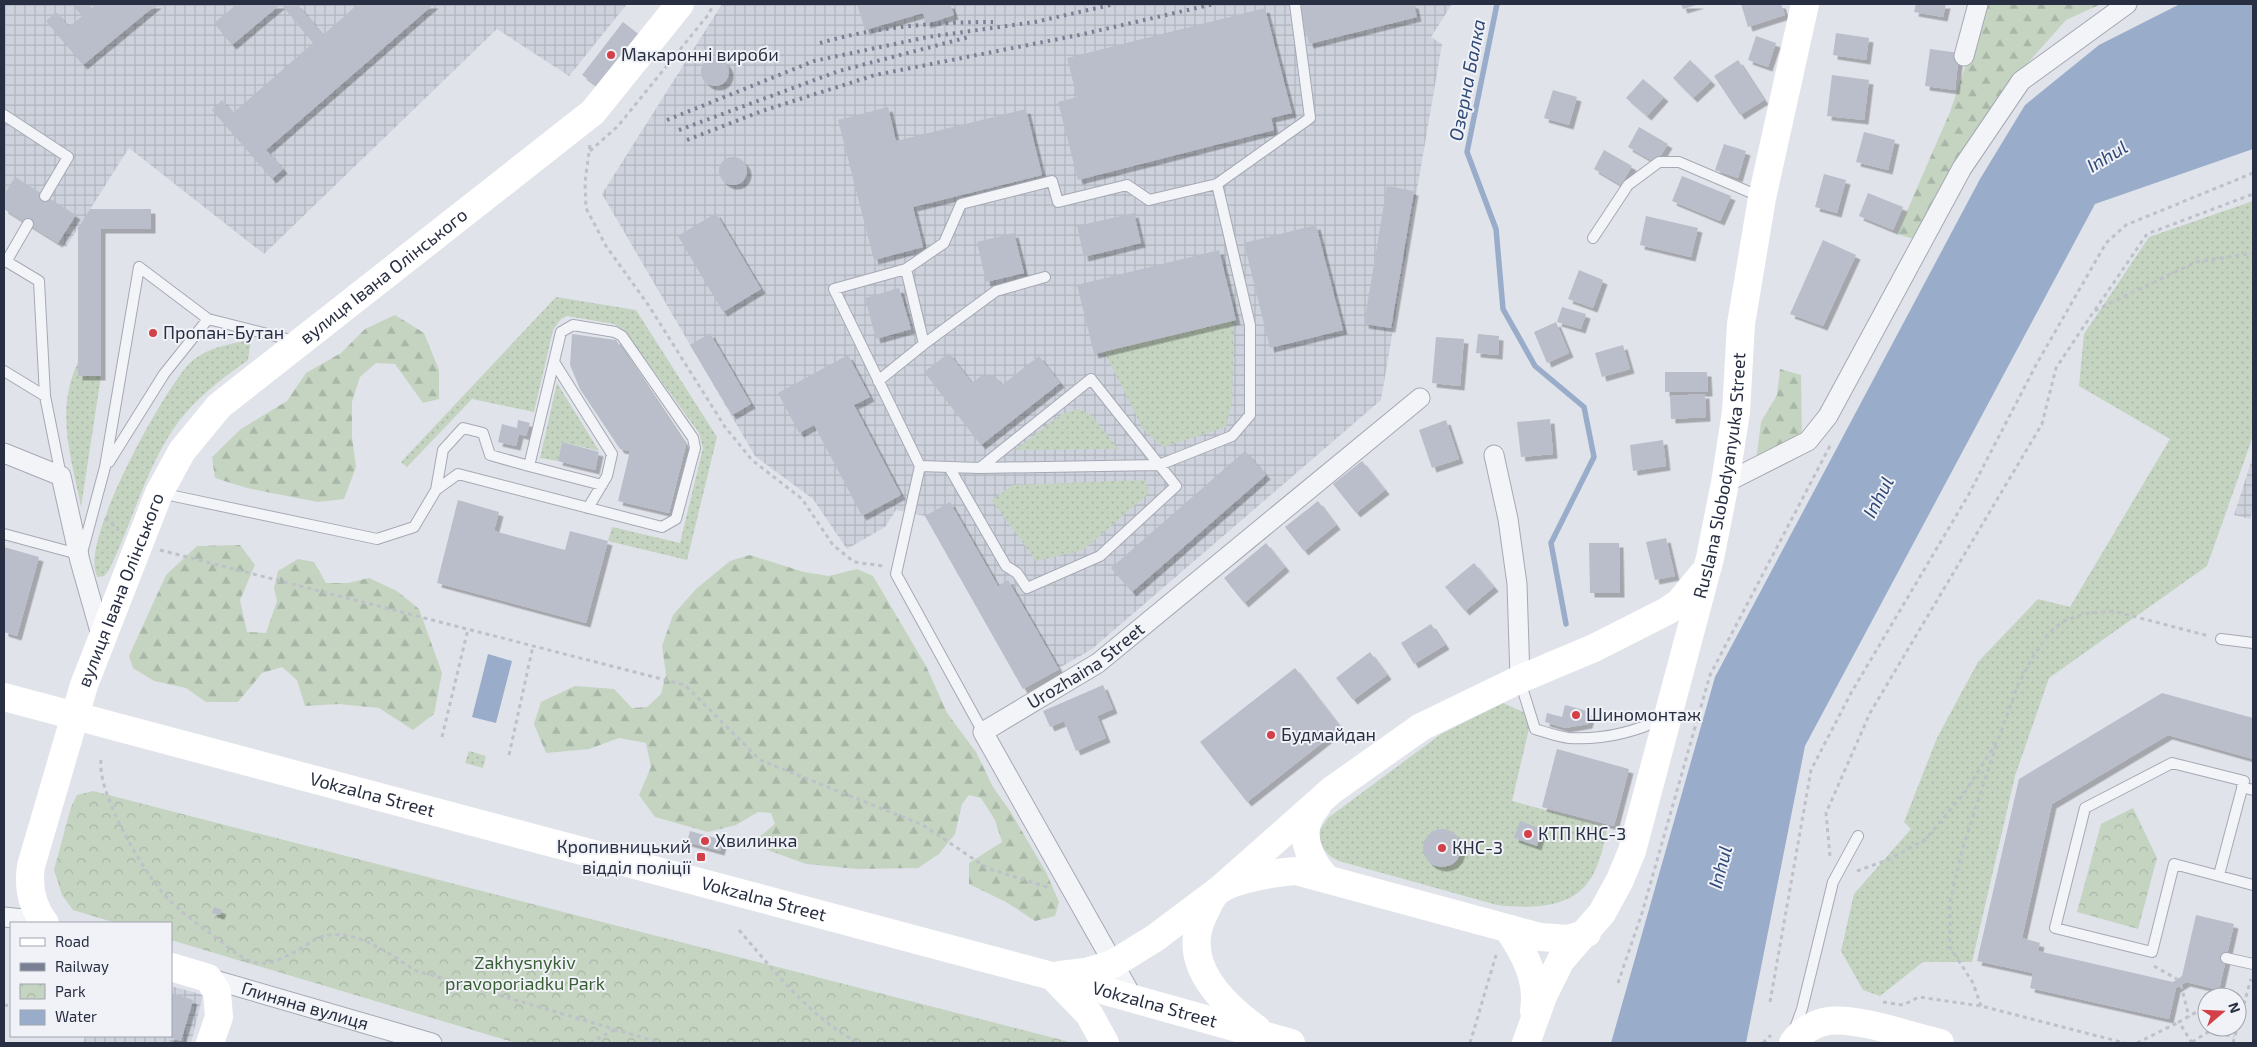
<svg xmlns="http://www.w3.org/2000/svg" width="2257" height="1047" font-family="'Exo 2',sans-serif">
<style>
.industrial{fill:url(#industrial-grid)}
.grass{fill:url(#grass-dots)}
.forest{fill:url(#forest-firs)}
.park{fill:url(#park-crowns)}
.water{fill:#99adcb}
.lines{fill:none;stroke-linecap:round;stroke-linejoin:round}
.stream{stroke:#99adcb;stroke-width:5.5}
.building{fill:#babeca;filter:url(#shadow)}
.lane-casing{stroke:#a5a9b4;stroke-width:12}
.street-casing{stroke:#a5a9b4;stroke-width:21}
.path{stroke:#bec1c9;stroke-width:3;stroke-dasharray:4 4;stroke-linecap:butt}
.lane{stroke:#f3f4f8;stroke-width:10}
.street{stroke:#f3f4f8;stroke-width:19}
.secondary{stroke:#fff;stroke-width:28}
.rail{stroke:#798094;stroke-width:4;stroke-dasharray:2.5 5;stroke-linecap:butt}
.poi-dot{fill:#d44048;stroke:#f0f2f7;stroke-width:2}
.labels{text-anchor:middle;stroke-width:4;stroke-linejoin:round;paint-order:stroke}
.poi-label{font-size:18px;fill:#282f42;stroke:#f0f2f7;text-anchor:start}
.street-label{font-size:18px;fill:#282f42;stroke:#f0f2f7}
.park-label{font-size:18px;fill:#385e34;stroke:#f0f2f7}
.water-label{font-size:19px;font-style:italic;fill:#304977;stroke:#f0f2f7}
</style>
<defs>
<pattern id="industrial-grid" width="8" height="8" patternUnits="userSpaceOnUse" patternTransform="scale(1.25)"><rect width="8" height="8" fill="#ced2dc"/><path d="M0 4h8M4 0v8" fill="none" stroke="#b1b5be"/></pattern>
<pattern id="grass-dots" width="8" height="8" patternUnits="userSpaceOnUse" patternTransform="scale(1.25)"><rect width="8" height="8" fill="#c4d4c1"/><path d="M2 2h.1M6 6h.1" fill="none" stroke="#a8b6a7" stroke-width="1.8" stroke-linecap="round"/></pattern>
<pattern id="forest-firs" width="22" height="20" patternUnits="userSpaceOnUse" patternTransform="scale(1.25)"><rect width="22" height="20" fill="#c4d4c1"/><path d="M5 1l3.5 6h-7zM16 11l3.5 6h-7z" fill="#a8b6a7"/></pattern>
<pattern id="park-crowns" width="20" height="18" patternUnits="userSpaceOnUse" patternTransform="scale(1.25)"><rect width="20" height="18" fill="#c4d4c1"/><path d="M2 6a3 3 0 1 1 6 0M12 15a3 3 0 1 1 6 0" fill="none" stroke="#a8b6a7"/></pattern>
<filter id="shadow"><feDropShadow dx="4.5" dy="4.5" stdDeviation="0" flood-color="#0004"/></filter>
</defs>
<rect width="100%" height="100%" fill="#e0e3ea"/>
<!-- industrial -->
<path class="industrial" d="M4,4h623l-58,72 -72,-47 -233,225 -135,-106 -63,99 -62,-38z
M722,4h730l-21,33 11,7 -61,356 -289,249 -69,40 -98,-173 -29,-6 -11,17 -38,22 -34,-50 -58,-43 -153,-262z
M2253,456v53l-3,10 -16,-4z
M171,986l32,9 -12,48h-108l2,-7h86z"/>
<!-- grass -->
<path class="grass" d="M2253,201v235l-46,130 -158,112 -34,98 -43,186h-49l-43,34 -17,-6 -22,-39 13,-57 57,-65 -7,-7 33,-84 41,-76 60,-63 32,8 100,-168 -91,-53 5,-52 65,-97z
M556,297l80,13 81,127 -30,123 -79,-19 4,-14 68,16 23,-95 -4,-15 -74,-102 -11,-7 -47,-8 -6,3 -8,11 -19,82 -62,-13 -65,68 -6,-5z
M1234,320l-2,80 -6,27 -63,20 -20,-18 -39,-78z
M251,340l-3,20c-25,18 -50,36 -69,61 -32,43 -46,100 -70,149l-5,6 -6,1c-23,-28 68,-192 93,-215 17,-15 39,-18 60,-22z
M78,362v14h23l-20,131c-10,-52 -26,-95 -3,-145z
M557,383l42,68 -37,-9 -4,19 -18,-3z
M1079,409l13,7 26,33 -103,1 47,-36z
M1145,480l4,13 -66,57 -47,11 -44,-61 21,-15z
M1503,703l29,13 -20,85 96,26c-5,20 -9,43 -22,58 -21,25 -61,23 -89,20l-158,-44c-14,-6 -19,-15 -20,-30l9,-13 113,-84z
M469,751l17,5 -3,12 -18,-5z"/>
<!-- forest -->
<path class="forest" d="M1986,4h115l-35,16 -55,62 -97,157 -17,-5 53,-122z
M395,315l29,18 15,37v29l-16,4 -28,-39 -19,-1 -16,14 -8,25v35l4,30 -12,32 -26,3 -71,-14 -32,-10 -3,-21 29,-28 46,-28 19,-28 35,-20 24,-24z
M1780,369l21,6 1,63 -46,24 5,-40 16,-27z
M240,545l15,20 -15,35 7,32 19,1 11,-32 -3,-13 4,-17 20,-12 16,3 12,21h22l21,-5 28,13 22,18 23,64 -8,41 -21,16 -34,-22 -40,-4 -34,2 -8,-26 -15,-13 -20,6 -24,29h-32l-20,-14 -32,-7 -21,-13 -4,-12 37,-81 31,-29z
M750,555l54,17 25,4 28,-7 16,7 53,90 21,47 29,39 17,35 17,24 36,61 13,30 -4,14 -20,5 -29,-19 -37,-18v-21l33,-21 -7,-22 -14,-22 -12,-3 -7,9 -7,30 -16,20 -21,14 -61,1 -51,-5 -41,-15 -7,-11 17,-14 -4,-11 -13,-1 -22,13 -28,7 -53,-15 -16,-22 12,-28 -5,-24 -27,-5 -30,11 -43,4 -12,-29 7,-22 34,-16 39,3 18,19 15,-1 14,-13 5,-20 -4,-28 11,-31 23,-26 34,-28z"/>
<!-- park -->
<path class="park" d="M93,791l973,250 3,2h-553l-345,-103v-17h-55l-43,-13 -11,-15 -8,-25 17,-63 6,-12z
M2133,808l24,50 -19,71 -61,-17 24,-88z"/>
<!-- water -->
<path class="water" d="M2180,4h73v145l-158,55 -290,542 -59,297h-135l104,-366 265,-498 45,-74 74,-60z
M488,654l24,7 -16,62 -24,-6z"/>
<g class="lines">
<!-- stream -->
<path class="stream" d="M1497,4l-30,148 29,77 7,80 32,57 49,41 10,50 -43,86 15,81"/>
</g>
<!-- building -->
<path class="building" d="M72,4h16l4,4 5,-4h60l-74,61 -37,-44 10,-9 13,15 13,-11z
M237,4h60l26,31 35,-31h76l-168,146 17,19 -11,10 -60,-69 10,-10 11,13 80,-70 -32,-39 -49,41 -18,-22z
M857,4h63l1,2 29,-2 4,11 -28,9 -3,-11 -58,17z
M1299,4h115l3,13 -108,27z
M1681,4h19l-17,5z
M1741,4h40l4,11 -37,12z
M1916,4h30l-3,13 -29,-5z
M1265,8l27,105 -21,5 3,12 -196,50 -20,-78 19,-5 -10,-39z
M623,22l18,14 -41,52 -18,-13z
M1836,33l33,5 -3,22 -33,-5z
M1756,36l20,7 -8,24 -20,-7z
M1930,49l29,4 -4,37 -30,-4z
M701 72a14 14 0 1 1 28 0a14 14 0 1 1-28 0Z
M1690,60l21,21 -18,17 -20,-20z
M1738,60l26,40 -24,15 -26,-39z
M1832,75l37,5 -5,40 -37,-4z
M1643,79l21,18 -17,19 -21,-18z
M1553,90l24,7 -8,28 -25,-7z
M888,107l8,34 130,-32 16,66 -129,32 10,40 -49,13 -36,-140z
M1639,127l29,17 -12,19 -28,-16z
M1864,132l31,8 -7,30 -32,-8z
M1724,144l22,7 -8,27 -23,-8z
M1604,150l28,16 -11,19 -27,-16z
M719 171a14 14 0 1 1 28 0a14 14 0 1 1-28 0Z
M1824,174l22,6 -9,33 -22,-6z
M1682,176l49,20 -11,25 -48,-20z
M15,177l61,38 -18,28 -54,-34v-14z
M1387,186l27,5 -23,137 -27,-4z
M1868,193l35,14 -10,23 -34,-14z
M90,209h61v20h-50v147h-23v-148z
M716,213l45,76 -38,23 -45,-76z
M1134,213l7,30 -57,14 -7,-31z
M1646,216l52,12 -7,29 -51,-12z
M1316,225l27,105 -73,18 -26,-105z
M1014,233l10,40 -38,9 -9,-40z
M1823,240l33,15 -33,71 -33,-12z
M1219,250l17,70 -142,34 -17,-69z
M1579,270l24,10 -10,28 -25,-9z
M899,288l12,41 -35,10 -11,-41z
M1562,307l24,7 -5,15 -24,-7z
M1556,322l13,31 -22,10 -13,-31z
M710,333l41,71 -19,11 -42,-70z
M572,334l44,6 70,105 -17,68 -51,-12 12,-50 -10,-2 -40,-60 -10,-24z
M1478,334l21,2 -1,19 -22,-2z
M1436,337l28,2 -4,47 -28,-3z
M1623,345l7,24 -28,8 -7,-24z
M949,353l23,30 9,-7h14l7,9 37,-29 21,27 -79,62 -57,-73z
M848,355l22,42 -16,8 47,90 -39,21 -48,-91 -15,8 -21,-40z
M1665,372h42l1,20h-43z
M1705,394l1,23 -35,2 -1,-23z
M1550,419l3,35 -32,3 -4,-35z
M518,420l12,3 -4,13 -7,-2 -3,12 -18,-4 4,-18 15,4z
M1446,420l13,39 -27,9 -13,-38z
M1663,440l3,26 -33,5 -3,-26z
M562,442l37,10 -4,18 -37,-9z
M1245,451l21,24 -134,117 -21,-24z
M1362,461l23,29 -29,23 -23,-29z
M458,500l41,12 -5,19 71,19 5,-19 38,10 -22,82 -149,-40z
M1318,501l18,24 -32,26 -19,-24z
M950,502l48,84 10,-6 51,89 -36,20 -98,-173z
M1666,538l9,38 -20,4 -9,-38z
M1266,543l19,24 -41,36 -20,-25z
M1589,543h30l1,50h-30z
M4,547l35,10 -22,79 -13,-4z
M1474,563l20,24 -29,24 -20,-24z
M1431,624l14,21 -31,19 -13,-21z
M1370,652l17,23 -34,25 -17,-22z
M1295,668l46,60 -94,74 -47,-60z
M1103,685l10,24 -16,7 9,22 -30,13 -12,-30 -14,6 -7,-16z
M2162,693l91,25v41l-85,-24 -116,69 -30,134 18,5 -2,8 135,31 9,-6 14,-61 38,9 -15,66 -33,-8 -10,6 -7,31 -139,-31 3,-15 -56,-12 42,-182z
M1565,705l26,7 -3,12 -23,4 -20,-6 2,-9 15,4z
M1557,749l72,20 -15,57 -72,-19z
M1520,821l22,8 -5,17 -23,-8z
M1423 848a19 19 0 1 1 38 0a19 19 0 1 1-38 0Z
M690,831l33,9 -3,11 -33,-9z
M214,907l8,3 -2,5 -8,-2z
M171,993l22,7 -12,41 -17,-5h7z"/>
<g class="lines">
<!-- lane casing -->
<g class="lane-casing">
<path id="lane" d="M4,115l64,42 -23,39
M1593,238l35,-53 31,-23h20l82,35
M4,260l35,21 6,115 16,80
M6,262l22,-38
M906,269l38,-26 17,-39 91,-23 6,21 69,-17 22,15 68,-16
M924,344l72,-53 49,-14
M554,362l58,92 -5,22 -19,32
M4,371l41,25
M878,381l46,-37 -18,-75 -72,20 86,177 -24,108 87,158
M109,462l55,-88 44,-55
M529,466l73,19
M920,466l60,2 111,-89 85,107 -76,70 -73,32 -10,-15 -11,-7 -57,-99
M980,468l179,-3 73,-29 18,-21v-90l-33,-141 93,-66 -15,-114
M160,493l217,46 37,-12 22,-37 22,-16 204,53 14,-8 19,-71 -2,-10 -71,-102 -7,-4 -42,-7 -12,7 -32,134 -39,-11 -7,-22 -20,-5 -20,22 -7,40
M4,534l74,20
M82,553l23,-86 34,-200 69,52 87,22
M2221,639l32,4
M1520,681l15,48c10,3 23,8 34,9 33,2 64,-5 95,-20
M2242,787l11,3
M2219,875l25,-94 -72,-18 -87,45 -30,120 97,24 22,-88 79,21
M2226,958l27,6
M1794,1031l8,-22 31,-127 25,-46"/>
</g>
<!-- street casing -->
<g class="street-casing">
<g id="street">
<path d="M1964,56l14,-52"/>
<path d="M4,453l57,23 19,85 23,81"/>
<path d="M1494,455l14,64 9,65 3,95"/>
<path d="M1725,483l83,-42 20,-25 134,-248 59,-87 106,-77"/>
<path d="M4,917l39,4"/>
<path id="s1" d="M208,978l224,65"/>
<path id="s2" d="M1134,1000l-151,-268 115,-69 322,-265"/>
</g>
</g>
<!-- path -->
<path class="path" d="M590,145l-5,37 1,26 20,38 43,60 76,121 27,33 50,39 31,46 21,17 29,4
M590,151l28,-25 90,-111 6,-11
M2095,310l52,-76 106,-40
M105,518l14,12
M160,550l525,135 75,75 163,65 64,43 63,20
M442,737l26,-108
M509,755l24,-109
M101,760c-4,32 39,106 61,132 17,20 40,35 61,51 10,8 22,19 36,20 17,2 41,-14 55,-23 32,-18 74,12 100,30l247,73
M1830,856l-4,-43 44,-100 172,-289 14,-56 38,-57 102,-49 57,-9
M1857,871l33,-12 36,-20 39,-47 33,-52 19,-53 15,-29 18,-26 14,-11 19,-7 30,-3 96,25
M739,930c36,42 70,86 119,113
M2154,966l23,13
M1618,983l24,-70 68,-238 121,-231
M2181,985l8,32
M1770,1002l41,-232 40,-77 118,-199 67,-129 70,-122 20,-18 127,-52
M1883,1002l20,3 16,-8 62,9 144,37
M4,1005l7,1
M1981,1006l-8,-23 -23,-36v-45l13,-55 33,-101
M2210,1031l24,6
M2192,1042l18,-11 -2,-4
M590,1043l26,-14
M1470,1043l26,-88
M1763,1043l8,-8
M2137,1043l42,-21
M2192,1043l-13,-21 19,-11 9,14
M2233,1043l18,-64"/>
<!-- lane -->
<use href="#lane" class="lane"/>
<!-- street -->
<use href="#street" class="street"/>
<!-- secondary -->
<g class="secondary">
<path id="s3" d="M4,697l1048,279 239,67"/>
<path d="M1317,806c-22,23 -9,52 9,72"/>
<path id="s4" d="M45,923c-13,-16 -17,-36 -14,-57l53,-181 75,-192 23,-42 37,-45 374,-294 87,-108"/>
<path d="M1508,929c17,25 31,51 26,82"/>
<path d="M171,967l37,11 9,14 2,25 -9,26"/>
<path d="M1060,975l26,-3 27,-8 42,-26 64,-48 113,-100 89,-63 99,-48 74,-31 73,-37 12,-8 23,-28"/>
<path d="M1055,979l34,35 16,29"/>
<path d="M1257,1029c-34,-25 -77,-65 -54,-113 4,-8 8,-20 16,-26 16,-11 58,-18 77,-19l244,66 28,2 19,-6"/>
<path id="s5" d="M1526,1043l18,-49 17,-34 41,-47 18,-33 12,-29 78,-293 15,-75 11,-71 5,-88 21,-126 43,-194"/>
<path d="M1793,1043c7,-11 22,-20 35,-22 29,-4 82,15 112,22"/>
</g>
<!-- rail -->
<path class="rail" d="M820,43c55,-16 115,-21 173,-21
M667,120l147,-59 114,-24 107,-15 80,-18
M679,130l160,-59 130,-34
M687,140l75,-29 113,-36 204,-40 135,-31"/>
</g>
<!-- markers -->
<g class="poi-dot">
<circle cx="611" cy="55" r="5"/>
<circle cx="153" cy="333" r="5"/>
<circle cx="1576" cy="715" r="5"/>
<circle cx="1271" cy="735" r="5"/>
<circle cx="1528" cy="834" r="5"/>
<circle cx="705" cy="841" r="5"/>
<circle cx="1442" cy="848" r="5"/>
<rect x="696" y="852" width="10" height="10" rx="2.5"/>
</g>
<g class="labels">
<!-- poi labels -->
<g class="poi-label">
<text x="621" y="61">Макаронні вироби</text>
<text x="163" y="339">Пропан-Бутан</text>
<text x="1586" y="721">Шиномонтаж</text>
<text x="1281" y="741">Будмайдан</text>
<text x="1538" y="840">КТП КНС-3</text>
<text x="715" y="847">Хвилинка</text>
<text x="691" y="853" text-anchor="end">Кропивницький<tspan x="691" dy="21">відділ поліції</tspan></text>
<text x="1452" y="854">КНС-3</text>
</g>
<!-- street labels -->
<g class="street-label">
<text dy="6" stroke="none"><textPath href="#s4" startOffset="771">вулиця Івана Олінського</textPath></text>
<text dy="6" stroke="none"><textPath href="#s5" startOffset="608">Ruslana Slobodyanyuka Street</textPath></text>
<text dy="6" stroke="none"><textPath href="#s4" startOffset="351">вулиця Івана Олінського</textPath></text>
<text dy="6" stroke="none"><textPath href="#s2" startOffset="430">Urozhaina Street</textPath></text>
<text dy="6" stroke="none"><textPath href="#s3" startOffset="381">Vokzalna Street</textPath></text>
<text dy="6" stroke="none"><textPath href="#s3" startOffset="786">Vokzalna Street</textPath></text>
<text dy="6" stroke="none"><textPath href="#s3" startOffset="1191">Vokzalna Street</textPath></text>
<text dy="6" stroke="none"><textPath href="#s1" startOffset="101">Глиняна вулиця</textPath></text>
</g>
<!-- park labels -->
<g class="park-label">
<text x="525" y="969">Zakhysnykiv<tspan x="525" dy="21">pravoporiadku Park</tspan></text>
</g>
<!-- water labels -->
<g class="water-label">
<text transform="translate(1467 80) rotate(-79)" y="7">Озерна Балка</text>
<text transform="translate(2107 156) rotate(-31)" y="7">Inhul</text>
<text transform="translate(1878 497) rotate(-62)" y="7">Inhul</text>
<text transform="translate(1720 867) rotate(-75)" y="7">Inhul</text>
</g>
</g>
<!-- border -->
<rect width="2257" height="1047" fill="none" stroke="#282f42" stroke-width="10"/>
<!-- legend -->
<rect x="10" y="922" width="162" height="115" fill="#f0f2f7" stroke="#a0a4af"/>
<rect x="20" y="938" width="25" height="8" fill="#ffffff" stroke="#a0a4af"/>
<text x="55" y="947" font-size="15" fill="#282f42">Road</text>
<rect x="20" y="963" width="25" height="8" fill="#798094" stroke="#a0a4af"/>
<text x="55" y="972" font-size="15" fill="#282f42">Railway</text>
<rect x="20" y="984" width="25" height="15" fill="url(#park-crowns)" stroke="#a0a4af"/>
<text x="55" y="997" font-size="15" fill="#282f42">Park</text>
<rect x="20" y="1010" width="25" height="15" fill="#99adcb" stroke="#a0a4af"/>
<text x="55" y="1022" font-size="15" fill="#282f42">Water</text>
<!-- north arrow -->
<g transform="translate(2222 1012) rotate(71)"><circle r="24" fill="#f0f2f7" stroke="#a0a4af"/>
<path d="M0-4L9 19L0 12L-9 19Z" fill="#d44048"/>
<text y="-8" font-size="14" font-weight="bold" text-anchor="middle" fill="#282f42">N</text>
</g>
</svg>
